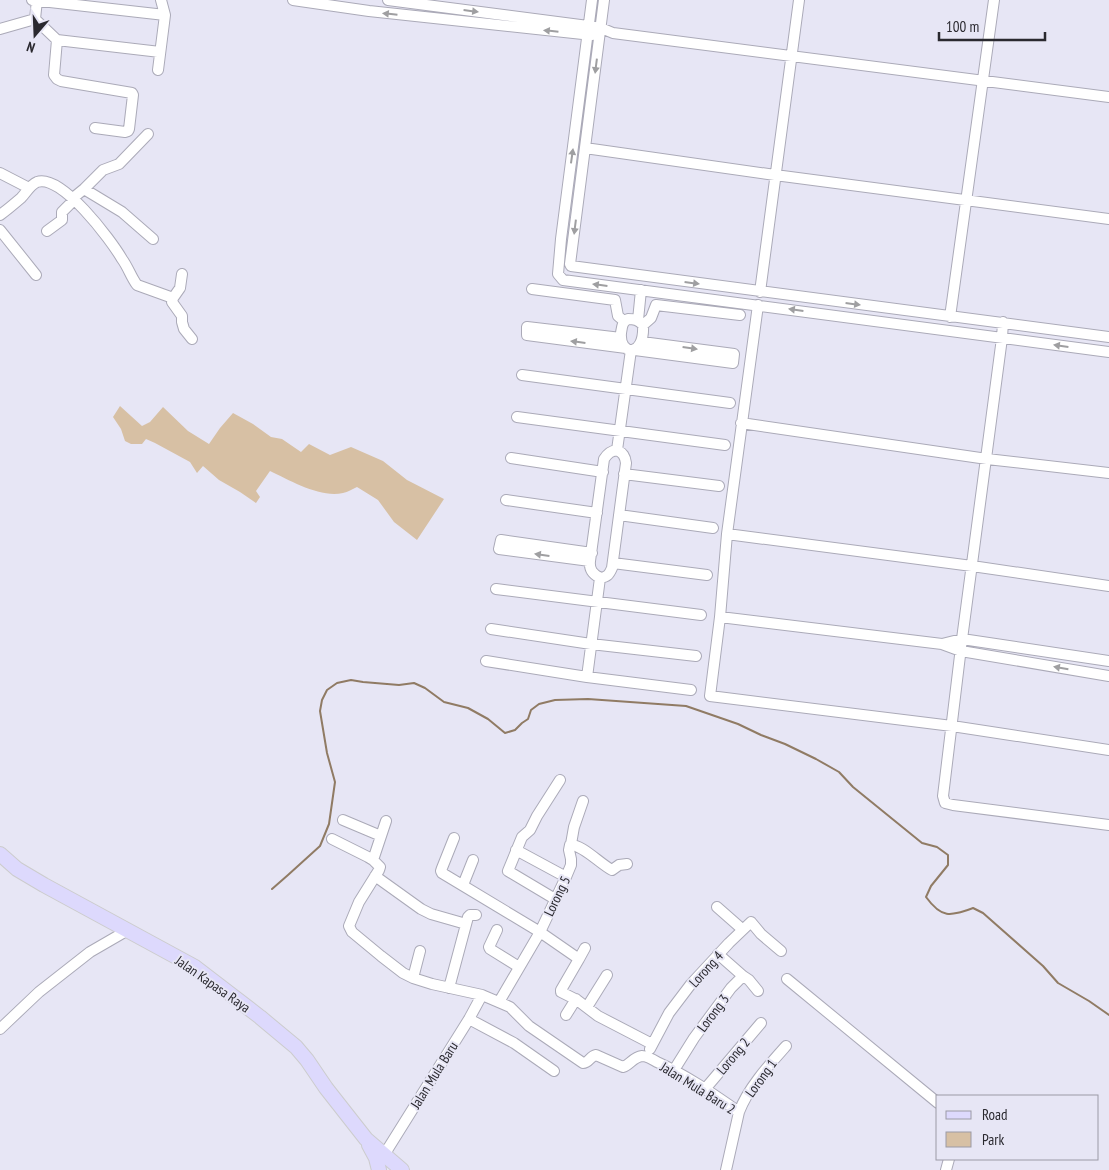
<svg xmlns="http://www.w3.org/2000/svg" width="1109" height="1170" font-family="'PT Sans Narrow',sans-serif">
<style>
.green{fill:#d7c0a4}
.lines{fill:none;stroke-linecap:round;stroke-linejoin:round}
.stream{stroke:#907b64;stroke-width:2}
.minor-casing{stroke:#abaab8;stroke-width:12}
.major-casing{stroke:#cccccd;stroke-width:16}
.minor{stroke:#fff;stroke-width:10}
.major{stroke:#ddd9fd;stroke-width:14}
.oneway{fill:#9f9fa1}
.labels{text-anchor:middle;stroke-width:4;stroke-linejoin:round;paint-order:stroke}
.street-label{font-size:14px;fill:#2a292f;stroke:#e7e6f5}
</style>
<rect width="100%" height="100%" fill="#e7e6f5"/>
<!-- green -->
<path class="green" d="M120,406l22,20 8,-4 13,-15 25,24 21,13 11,-16 13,-15 20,11 18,13 11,2 19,13 8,-8 21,11 21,-8 32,14 24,19 37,19 -27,41 -23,-18 -16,-22 -21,-13c-5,2 -9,5 -14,6 -23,5 -52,-12 -73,-22l-14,20 4,6 -4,6 -16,-11 -21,-12 -16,-14 -6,7 -7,-11 -35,-19 -9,-4 -4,5h-11l-6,-3 -4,-12 -8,-12z"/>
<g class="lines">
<!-- stream -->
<path class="stream" d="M595,16l2,-16
M272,889l16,-14 32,-29 9,-22 6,-42 -8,-29 -7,-42 2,-11 5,-10 10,-7 14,-3 12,2 36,3 15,-2 11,5 19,14 24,6 20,11 17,14 10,-3 7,-7 6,-4 3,-9 8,-6 16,-4 33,-1 98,7 52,18 23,11 24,9 31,15 23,13 14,15 69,56 15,4 11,8v10l-17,21 -5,11c16,22 24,19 47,11l10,5 60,53 15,17 31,18 20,14"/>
<!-- minor casing -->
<g class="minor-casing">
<path id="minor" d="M32,0l133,15
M37,0l-2,19 22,21 103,12
M293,0l76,11 223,24
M388,0l200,26 13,2 12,5 496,64
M592,0l-31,239 -3,35 5,6 546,72
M604,0l-34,264 1,2 538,71
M0,29l35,-10
M57,40l-3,35 3,4 4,2 71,12 1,2 -4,34 -1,2 -3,1 -30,-4
M158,70l7,-55 -4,-15
M585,148l190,27 334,44
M0,173l29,15
M84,189l38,23 31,27
M73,198l11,-9 19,-19 16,-6 29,-30
M0,215c7,-5 14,-11 21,-17 5,-5 9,-13 16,-16 24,-9 74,58 85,77 6,8 9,18 15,26l36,13
M0,230l36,45
M47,231l15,-11v-8l12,-12
M532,289l83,11 3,16 6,5
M760,292l39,-292
M173,298l-1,4 10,14v6l2,7 8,10
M173,298l7,-10 2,-14
M758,305l-31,229 -7,83 -10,79 242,30 157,24
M950,317l44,-317
M628,319c7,0 10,1 15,6 2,33 -24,31 -22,8 1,-6 1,-11 7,-14z
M638,320l3,-30
M1003,322l-1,16 -40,301 -19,157 2,7 8,2 156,20
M643,325l8,-7 5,-13 84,10
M621,338l-94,-11v8l99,13
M635,350l98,13 1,-9 -92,-12
M522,375l208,28
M517,417l208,28
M741,423l246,36 122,14
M617,450c6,3 8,6 9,13l-14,105c-3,7 -5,9 -12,10 -7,-4 -11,-8 -10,-17l14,-102c4,-6 7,-8 13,-9z
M617,450l14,-100
M511,458l92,14
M624,474l95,12
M506,500l91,13
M619,515l94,13
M727,534l245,32 137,20
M590,561l-91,-12 2,-9 91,13
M613,563l94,12
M496,589l205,26
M720,617l222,27 19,7 148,25
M491,629l100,15 105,12
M942,644l20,-5 147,22
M486,661l101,16 104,13
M587,677l13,-99
M343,820l38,16
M454,838l-12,30 -1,3 1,2 98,59 39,27 -18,31v2l16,8 21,16 54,28
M332,839l36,18 5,3 7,7 -1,3 -20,32 -10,24 3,6 29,24 22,17 10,5 19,6 50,11 28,12 19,19 54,37c6,0 7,-7 13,-8l27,12c7,-2 10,-10 19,-11 5,0 10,3 15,6 29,13 56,32 82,50l-13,58
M571,844l3,-17 9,-26
M516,850l50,27
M373,860l13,-39
M375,876l46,33 10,5 35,10
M463,885l10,-25
M555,899l-47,-28 14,-34 8,-7 7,-14 23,-36
M717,907l25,22
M497,930l-8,17 1,2 29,18
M718,954l25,22
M579,959l6,-11
M413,978l7,-27
M787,979l151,124
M449,988l19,-71 2,-2h6
M499,1002l41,-70 26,-55 5,-12v-6l-2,-9 1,-5c12,-1 30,19 42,25l7,-5 8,-1
M587,1007l20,-32
M566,1015l10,-16
M469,1019l45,24 40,28
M0,1029l39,-37 51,-40 38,-22
M650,1049l19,-36 22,-29 38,-41 22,-21 10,12 20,17
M674,1070l20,-32 37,-50 12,-12 6,4 9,11
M705,1089l56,-66
M739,1112c9,-24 30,-47 47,-66
M384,1155l85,-136 13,-24
M946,1170l3,-11"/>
</g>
<!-- major casing -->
<g class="major-casing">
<path id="major" d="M0,854l17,15 27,16 151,82 65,50 36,30 11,13 19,28 40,51 36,31
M369,1145l7,13 3,12"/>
</g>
<!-- minor -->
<use href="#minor" class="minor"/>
<!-- major -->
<use href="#major" class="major"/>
</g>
<!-- one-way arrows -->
<defs><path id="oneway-solid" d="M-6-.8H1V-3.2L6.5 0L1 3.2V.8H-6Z" transform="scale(1.25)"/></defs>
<g class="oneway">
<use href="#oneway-solid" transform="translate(471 11) rotate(7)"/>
<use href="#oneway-solid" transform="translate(390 14) rotate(-174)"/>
<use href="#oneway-solid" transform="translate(551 31) rotate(-174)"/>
<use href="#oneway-solid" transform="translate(596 66) rotate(97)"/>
<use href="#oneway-solid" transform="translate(572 156) rotate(-82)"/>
<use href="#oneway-solid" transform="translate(575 227) rotate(97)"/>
<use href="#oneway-solid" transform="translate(692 283) rotate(7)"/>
<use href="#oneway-solid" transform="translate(600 285) rotate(-173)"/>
<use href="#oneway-solid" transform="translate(853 304) rotate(7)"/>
<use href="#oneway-solid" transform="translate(796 310) rotate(-172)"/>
<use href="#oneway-solid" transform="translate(578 342) rotate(-173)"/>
<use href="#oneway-solid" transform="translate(1061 346) rotate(-172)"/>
<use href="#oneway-solid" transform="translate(690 348) rotate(8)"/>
<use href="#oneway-solid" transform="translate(542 555) rotate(-172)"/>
<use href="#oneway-solid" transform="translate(1061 668) rotate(-170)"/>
</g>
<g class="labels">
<!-- street labels -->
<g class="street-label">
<text transform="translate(557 896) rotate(-64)" y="5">Lorong 5</text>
<text transform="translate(706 969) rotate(-48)" y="5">Lorong 4</text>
<text transform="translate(213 984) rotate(35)" y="5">Jalan Kapasa Raya</text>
<text transform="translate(713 1013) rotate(-53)" y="5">Lorong 3</text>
<text transform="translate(733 1056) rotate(-50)" y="5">Lorong 2</text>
<text transform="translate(434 1075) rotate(-58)" y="5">Jalan Mula Baru</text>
<text transform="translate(761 1078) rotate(-54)" y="5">Lorong 1</text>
<text transform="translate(698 1088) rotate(32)" y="5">Jalan Mula Baru 2</text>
</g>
</g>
<!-- legend -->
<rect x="936" y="1095" width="162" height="65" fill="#e7e6f5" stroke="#9b9aa6"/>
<rect x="946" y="1111" width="25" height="8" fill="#ddd9fd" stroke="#9b9aa6"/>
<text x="982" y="1120" font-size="15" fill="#2a292f">Road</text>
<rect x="946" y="1132" width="25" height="15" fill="#d7c0a4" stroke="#9b9aa6"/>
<text x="982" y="1145" font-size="15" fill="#2a292f">Park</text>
<!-- north arrow -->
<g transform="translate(35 35) rotate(199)" stroke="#e7e6f5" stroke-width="4" paint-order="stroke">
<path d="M0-4L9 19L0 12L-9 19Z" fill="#2a292f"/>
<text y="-8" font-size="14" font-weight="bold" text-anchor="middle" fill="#2a292f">N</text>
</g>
<!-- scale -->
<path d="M939 32v8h106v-8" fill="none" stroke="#2a292f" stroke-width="2.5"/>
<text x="946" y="32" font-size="15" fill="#2a292f" stroke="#e7e6f5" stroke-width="4" paint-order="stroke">100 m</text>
</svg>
